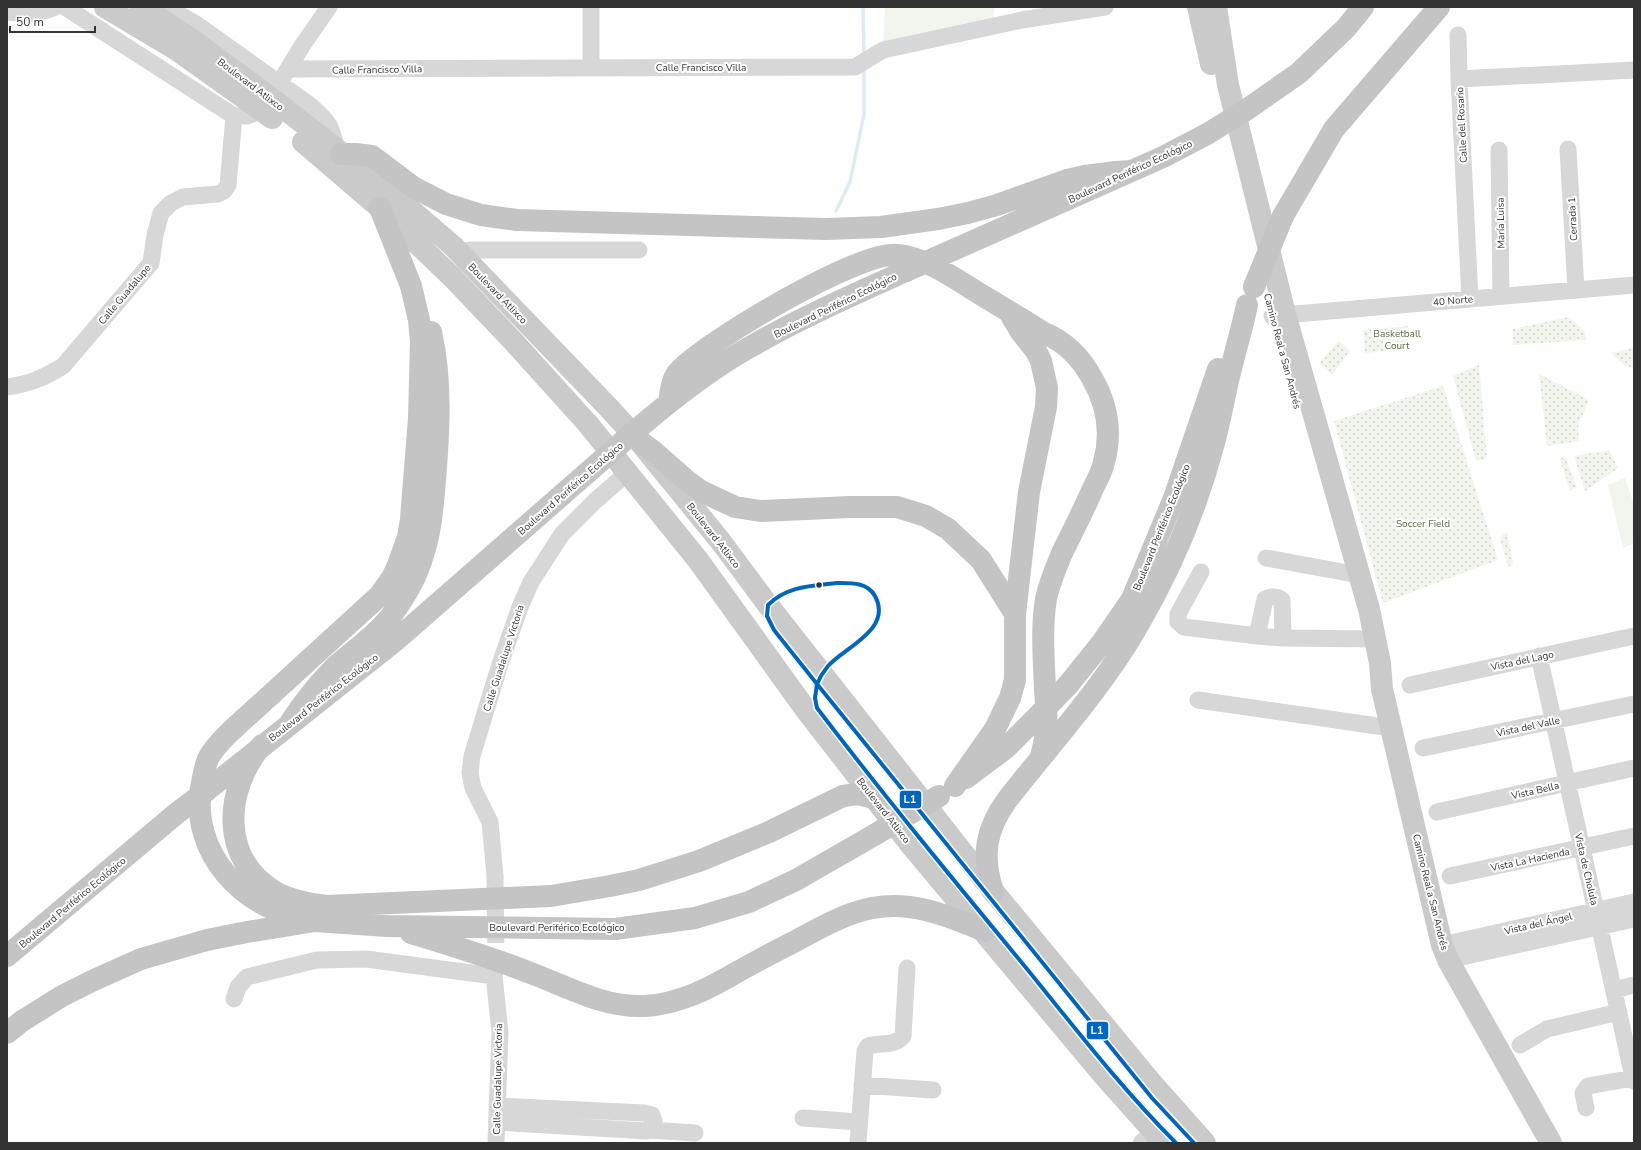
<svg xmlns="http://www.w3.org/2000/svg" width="1641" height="1150" font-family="'Nunito Sans',sans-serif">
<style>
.grass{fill:#f1f5ed}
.park{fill:url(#park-dots)}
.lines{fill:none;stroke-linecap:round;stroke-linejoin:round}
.stream{stroke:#ddebf3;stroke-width:3.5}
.minor-tunnel{stroke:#d6d6d6;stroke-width:17;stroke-dasharray:17 8;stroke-linecap:butt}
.minor{stroke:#d7d7d7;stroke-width:17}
.major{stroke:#cacaca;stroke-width:22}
.highway{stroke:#c4c4c4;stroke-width:22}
.highway-bridge{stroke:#c4c4c4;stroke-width:22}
.bus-1-casing{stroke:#fff;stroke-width:7}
.bus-1{stroke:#0065bd;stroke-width:4}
.bus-dot{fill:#333;stroke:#fff;stroke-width:1.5}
.labels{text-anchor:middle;stroke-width:4;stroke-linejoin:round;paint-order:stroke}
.street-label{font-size:10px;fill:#333;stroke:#fff}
.park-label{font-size:10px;fill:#56703f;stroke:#fff}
.line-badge{stroke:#fff;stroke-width:1.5}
.badge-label{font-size:11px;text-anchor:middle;font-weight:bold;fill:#fff}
</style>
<defs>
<pattern id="park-dots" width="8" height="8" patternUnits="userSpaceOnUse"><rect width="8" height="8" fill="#f1f5ed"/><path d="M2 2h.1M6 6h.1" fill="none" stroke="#cfd2cc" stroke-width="1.8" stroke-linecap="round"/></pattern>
</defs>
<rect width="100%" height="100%" fill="#fff"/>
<!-- grass -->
<path class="grass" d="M885,7h110l-3,20 -109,23z
M1625,478l9,27v38l-11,5 -15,-63z"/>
<!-- park -->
<path class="park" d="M1569,317l15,14 2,9 -73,5v-16z
M1408,326l1,23 -44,4 -2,-23z
M1339,341l11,10 -18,24 -13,-12z
M1634,348v20l-9,-2 -14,-13z
M1479,365l8,94 -11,2 -23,-85z
M1539,374l50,26 -11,26 1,15 -32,5z
M1443,386l55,174 -115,43 -49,-182z
M1609,450l9,18 -33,23 -11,-35z
M1565,456l12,32 -7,2 -10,-31z
M1507,531l6,33 -5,3 -8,-29z"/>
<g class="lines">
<!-- stream -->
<path class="stream" d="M863,7l1,49
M836,211l14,-29 14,-68v-46"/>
<!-- minor-tunnel -->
<path class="minor-tunnel" d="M495,876l1,91"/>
<!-- minor -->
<path class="minor" d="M65,7l169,109h13l16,-6 39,-64 27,-39
M167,7l29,17 115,82c19,17 20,19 26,44
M7,12c18,2 32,2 49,-5
M1458,35l1,44 11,220
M591,67v-60
M288,69l567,-2 28,-17 139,-30 83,-13
M1459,79l175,-9
M1568,149l8,141
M1499,150l2,146
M458,252l13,-2h168
M1272,316l362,-31
M7,387c22,-3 37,-9 56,-21l88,-103 4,-28 6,-22 10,-10 12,-6 35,-3 6,-3 4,-6 6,-69
M1266,558l82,15
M1201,572l-23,42v8l6,5 73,9 26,2 92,1
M1257,636l8,-37c5,-3 13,-3 17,1l1,38
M1539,656l95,425
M1410,685l224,-49
M1198,700l186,27 8,3
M1423,748l211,-44
M1437,812l197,-44
M495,876l-5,-54 -17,-34 -3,-15 2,-17 28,-92 20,-57 11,-25 31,-48 33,-33 32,-28
M1450,876l184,-40
M1442,945l192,-43
M1448,960l186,-41
M496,967l-2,9 6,56 -4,111
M1614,990l20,-5
M234,999l4,-12 9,-10 70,-17 49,-1 128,17
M1520,1045l27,-16 72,-17
M862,1085l71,5
M1586,1108l-3,-15 5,-7 45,-8
M803,1118l56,4
M497,1122l149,9 7,-4 1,-6 -2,-6 -8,-2 -147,-7
M650,1130l45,3
M858,1143l7,-92 3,-5c12,-4 26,1 35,-10l4,-68
M1141,1143l12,-11"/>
<!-- major -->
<path class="major" d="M105,7l72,43 95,68
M141,7l46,29 84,62 111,87 71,61 155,161 31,34 83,102 46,62 225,286 157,190 55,62
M1198,7l13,57
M1216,7l12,78 57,229 84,295 11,54 2,26 60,256 6,15 103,183
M303,142l77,66 72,69 61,64 75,83 110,136 108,150 104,134 195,233 59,66"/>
<!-- highway -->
<path class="highway" d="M1246,110l53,-37 47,-45 17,-21
M341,154h15l16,2 41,31 33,17 35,11 36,5 309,9 55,-2 57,-8 30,-6 29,-8 70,-25 18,-4 31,-4 15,-1
M1283,216l51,-87 105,-122
M935,258l228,-101 44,-23
M1012,317l9,15 15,19 5,10 6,27 -1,19 -17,85 -14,122
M669,402c2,-10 2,-23 10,-31 26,-29 183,-122 219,-116 32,4 60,26 87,42 20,12 40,24 59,36 22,9 37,25 48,45 15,26 20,55 12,84 -2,11 -9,21 -13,31 -9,20 -19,40 -29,60 -6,15 -13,30 -16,46 -5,30 -2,61 -1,91 2,23 3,43 -4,66
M635,431c36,-31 74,-61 115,-84 50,-29 103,-52 156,-76
M639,441l14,10 33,29 15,11 34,16 25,4 90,-4h47l29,9 22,13 33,31 34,54v66l-5,18 -15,31 -40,57
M1068,685l33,-41 31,-45 42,-101 44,-129
M290,723c13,-20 28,-39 45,-56 19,-17 40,-31 56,-51 14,-19 26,-39 32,-61 8,-24 10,-50 12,-75 4,-49 7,-99 -4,-148
M262,745c-38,45 -43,115 15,148 15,8 33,11 50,13l224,-10 59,-10 29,-6 60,-19 70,-29 74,-36 15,-2 12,3 6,3
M966,778l40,-30 32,-32
M206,791l189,-150 192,-168
M993,891c-12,-35 -7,-62 14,-91 43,-55 94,-111 129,-171 34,-58 61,-121 78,-186 5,-18 8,-35 12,-53 6,-29 15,-56 21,-85
M305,919c-62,-11 -114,-65 -104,-131 2,-9 3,-20 7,-29 5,-11 15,-20 23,-28l148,-135 13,-18 6,-13 10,-28 3,-18 8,-101 2,-76 -2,-22 -8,-34 -31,-78
M411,933c39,12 79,24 117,39 38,14 75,36 117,34 35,-2 65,-18 94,-35 18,-10 36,-20 55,-29 36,-20 71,-41 115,-35 26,3 51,14 76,24
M7,956l170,-143
M7,1033l15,-12 40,-25 32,-16 47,-21 66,-19 40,-8 68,-11 72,5 228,3 80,-11 54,-16 47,-22 80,-46"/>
<!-- highway-bridge -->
<path class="highway-bridge" d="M1207,134l39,-24
M906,271l29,-13
M1254,287l29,-71
M587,473l48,-42
M1038,716l30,-31
M177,813l29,-22
M876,834l63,-38"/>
<!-- bus-1 casing -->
<g class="bus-1-casing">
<path id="bus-1" d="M837,583c14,0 30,-1 38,13 18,33 -30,51 -47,70 -5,6 -8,11 -11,18l-43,-54 -7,-14 1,-11c19,-19 43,-19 69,-22z
M817,684l335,414 42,45
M817,684l-2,14 2,10c68,89 139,175 210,261 48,59 95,120 149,174"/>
</g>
<!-- bus-1 -->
<use href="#bus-1" class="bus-1"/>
</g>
<!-- markers -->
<circle class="bus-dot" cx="819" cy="585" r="3.5"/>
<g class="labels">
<!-- street labels -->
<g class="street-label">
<text x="701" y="71">Calle Francisco Villa</text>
<text transform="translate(377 69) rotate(-1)" y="4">Calle Francisco Villa</text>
<text transform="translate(251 84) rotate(37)" y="4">Boulevard Atlixco</text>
<text transform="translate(1461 125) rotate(-93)" y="4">Calle del Rosario</text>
<text transform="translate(1130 171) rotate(-25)" y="4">Boulevard Periférico Ecológico</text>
<text transform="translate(1572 219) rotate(-93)" y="4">Cerrada 1</text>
<text transform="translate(1500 223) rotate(-91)" y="4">María Luisa</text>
<text transform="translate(498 293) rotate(46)" y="4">Boulevard Atlixco</text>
<text transform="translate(124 294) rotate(-50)" y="4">Calle Guadalupe</text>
<text transform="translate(1453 300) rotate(-5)" y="4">40 Norte</text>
<text transform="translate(835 305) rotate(-26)" y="4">Boulevard Periférico Ecológico</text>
<text transform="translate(1283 351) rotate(75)" y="4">Camino Real a San Andrés</text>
<text transform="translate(570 488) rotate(-41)" y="4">Boulevard Periférico Ecológico</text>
<text transform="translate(1161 527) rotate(-68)" y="4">Boulevard Periférico Ecológico</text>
<text transform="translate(714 535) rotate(52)" y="4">Boulevard Atlixco</text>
<text transform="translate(503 658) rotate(-72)" y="4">Calle Guadalupe Victoria</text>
<text transform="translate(1522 660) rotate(-12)" y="4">Vista del Lago</text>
<text transform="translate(323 697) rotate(-38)" y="4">Boulevard Periférico Ecológico</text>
<text transform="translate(1528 726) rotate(-12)" y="4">Vista del Valle</text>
<text transform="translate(1535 790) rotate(-13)" y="4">Vista Bella</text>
<text transform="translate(884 810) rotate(52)" y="4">Boulevard Atlixco</text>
<text transform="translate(1530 859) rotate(-12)" y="4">Vista La Hacienda</text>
<text transform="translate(1587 869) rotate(77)" y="4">Vista de Cholula</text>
<text transform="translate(1431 892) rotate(76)" y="4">Camino Real a San Andrés</text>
<text transform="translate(72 902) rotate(-40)" y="4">Boulevard Periférico Ecológico</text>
<text transform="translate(1538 923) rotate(-13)" y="4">Vista del Ángel</text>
<text x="557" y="931">Boulevard Periférico Ecológico</text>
<text transform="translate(497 1079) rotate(-89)" y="4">Calle Guadalupe Victoria</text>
</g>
<!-- park labels -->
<g class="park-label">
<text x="1397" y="337">Basketball<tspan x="1397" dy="12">Court</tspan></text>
<text x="1423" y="527">Soccer Field</text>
</g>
</g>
<g class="line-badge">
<rect x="899" y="790" width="23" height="19" rx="4" fill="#0065bd"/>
<rect x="1086" y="1021" width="23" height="19" rx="4" fill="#0065bd"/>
</g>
<g class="badge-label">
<text x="910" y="803">L1</text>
<text x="1097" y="1034">L1</text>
</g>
<!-- border -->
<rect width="1641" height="1150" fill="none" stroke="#333333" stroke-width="16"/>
<!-- scale -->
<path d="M10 26v6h85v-6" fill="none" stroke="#333333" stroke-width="2"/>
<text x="16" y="26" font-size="12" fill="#333333" stroke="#ffffff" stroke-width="3" paint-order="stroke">50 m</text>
</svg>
